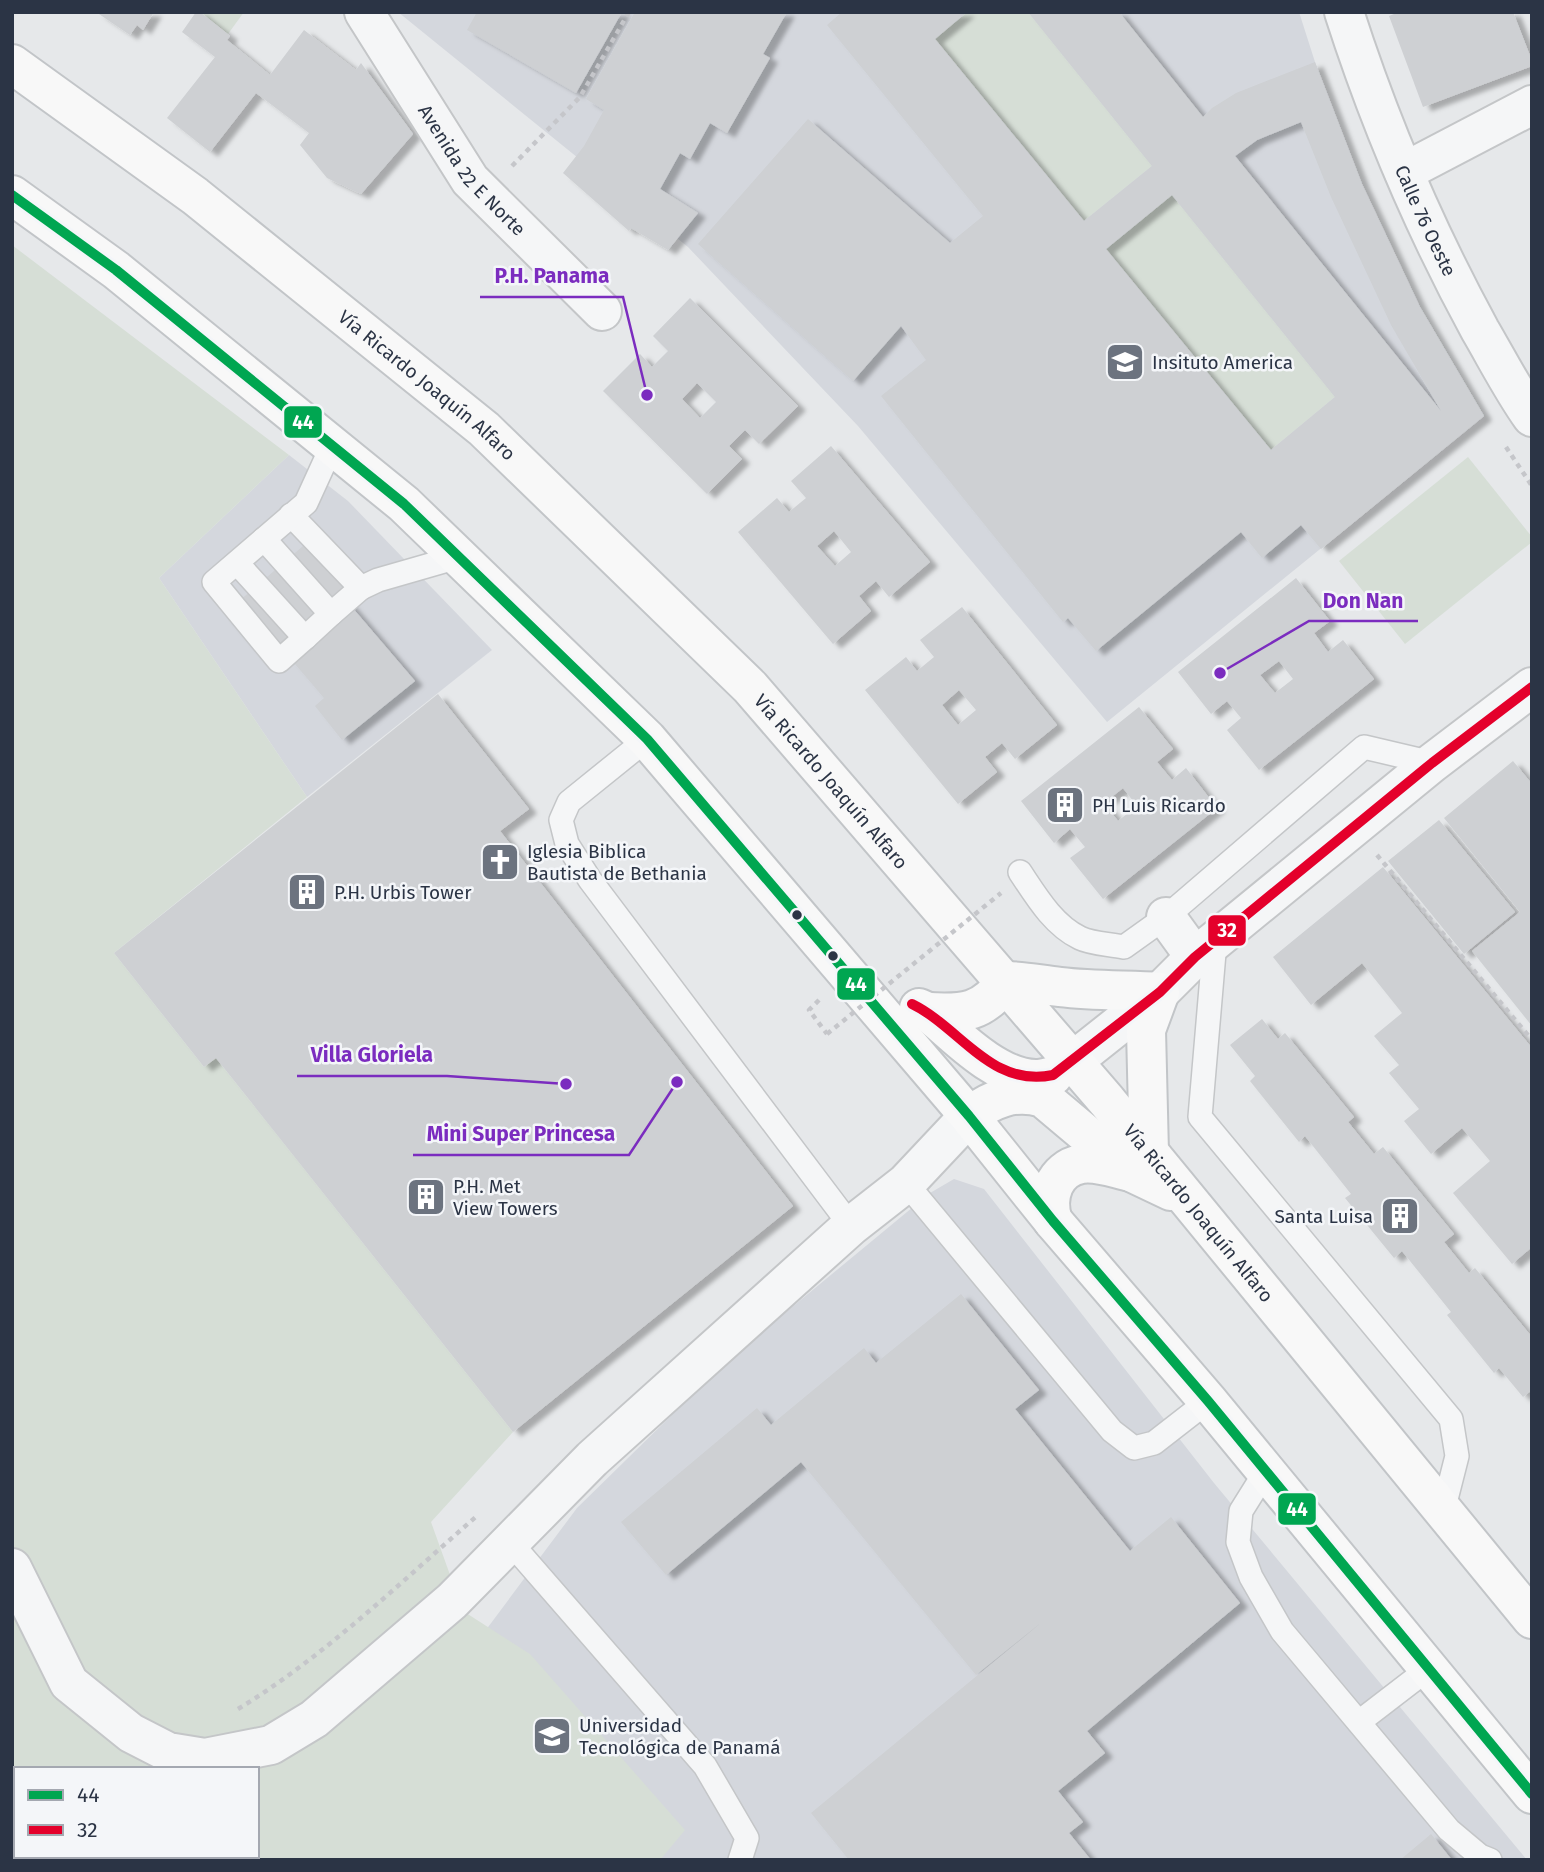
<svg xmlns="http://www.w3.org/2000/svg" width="1544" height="1872" viewBox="0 0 1544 1872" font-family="'Fira Sans',sans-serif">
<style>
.built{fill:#d4d7dd}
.green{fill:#d6ded6;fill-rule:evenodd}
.building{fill:#ced0d3;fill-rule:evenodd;filter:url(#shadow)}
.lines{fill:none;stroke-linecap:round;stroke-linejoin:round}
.service-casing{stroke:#c4c6c8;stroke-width:26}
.minor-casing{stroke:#c4c6c8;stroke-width:42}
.primary-casing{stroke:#c2c5c8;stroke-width:42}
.path{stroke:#c5c6ca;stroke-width:4.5;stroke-dasharray:5 5;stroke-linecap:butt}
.service{stroke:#f5f6f7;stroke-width:23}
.minor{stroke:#f5f6f7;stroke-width:38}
.primary{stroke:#f8f8f8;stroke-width:38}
.path-bridge{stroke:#c5c6ca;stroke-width:4.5;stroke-dasharray:5 5;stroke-linecap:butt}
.bus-1-casing{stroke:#f4f6f9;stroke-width:16}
.bus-2-casing{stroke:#f4f6f9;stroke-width:16}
.bus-1{stroke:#00a651;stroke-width:10}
.bus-2{stroke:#e4002b;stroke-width:10}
.bus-dot{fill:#2b3445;stroke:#f4f6f9;stroke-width:2.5}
.labels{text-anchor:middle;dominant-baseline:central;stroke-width:5;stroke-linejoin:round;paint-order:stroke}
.street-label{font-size:19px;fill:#2b3445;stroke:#f4f6f9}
.poi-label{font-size:19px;fill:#2b3445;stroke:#f4f6f9;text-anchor:start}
.leader{fill:none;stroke:#7b2cbf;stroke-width:2.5}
.callout-dot{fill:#7b2cbf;stroke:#f4f6f9;stroke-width:2.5}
.callout-label{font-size:21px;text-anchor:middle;font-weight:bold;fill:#7b2cbf;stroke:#f4f6f9;stroke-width:5;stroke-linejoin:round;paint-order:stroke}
.line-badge{stroke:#f4f6f9;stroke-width:2.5}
.badge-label{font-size:19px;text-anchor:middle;font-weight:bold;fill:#fff}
</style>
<defs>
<filter id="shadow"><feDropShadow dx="8" dy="4.5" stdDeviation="2" flood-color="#0004"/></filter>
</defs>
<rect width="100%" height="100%" fill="#e6e8ea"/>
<g class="built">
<path d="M398 12H1299L1315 62 1362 184 1420 307 1484 416 1107 722 858 426 688 247Z"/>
<path d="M289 455 348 501 492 650 307 797 159 578Z"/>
<path d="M954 1179 984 1189 1214 1483 1527 1860H134L140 1856H257L447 1682 577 1508 728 1360 930 1193Z"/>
</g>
<g class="green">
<path d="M200 12H244L228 34Z"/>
<path d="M967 12H1028L1152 166 1084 221 935 39Z"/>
<path d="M1172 195 1335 397 1271 450 1106 249Z"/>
<path d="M12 245 289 455 159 578 307 797 114 953 204 1067 216 1058 513 1432 431 1522 463 1611 530 1654 685 1830 660 1860H12ZM16 1769H257V1856H16Z"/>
<path d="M1468 457 1532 537V542L1405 644 1339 561Z"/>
</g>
<g class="building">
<path d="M96 12H154L143 30 137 25 130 35Z"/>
<path d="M196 12H200L230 36 227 40 270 75 304 30 356 70 361 63 413 134 361 194 327 178 300 145 309 133 256 93 210 152 167 118 215 57 182 32Z"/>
<path d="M477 12H622L576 93 467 30Z"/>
<path d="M635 12H787L763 54 770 58 727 133 710 123 690 159 680 153 660 189 698 213 668 250 631 228 629 231 563 173 584 146 604 110 586 99Z"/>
<path d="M842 12H967L935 39 1084 221 1152 166 1028 12H1119L1203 117 1212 108 1236 93 1315 62 1362 184 1420 307 1484 416 1321 549 1301 525 1262 558 1241 532 1096 651 1068 618 1063 622 881 396 926 360 901 326 853 381 698 244 808 119 950 243 983 216 827 25ZM1301 122 1331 197 1391 325 1441 411 1235 156 1257 140ZM1172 195 1335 397 1271 450 1106 249Z"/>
<path d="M1399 12H1513L1532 61V66L1423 107 1389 16Z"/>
<path d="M690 298 798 406 759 444 745 430 729 446 742 459 707 494 603 391 640 354 652 367 668 351 653 336ZM697 383 716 402 700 418 682 399Z"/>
<path d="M831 446 930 562 889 597 876 581 859 596 871 611 833 644 738 532 777 498 789 512 806 498 791 481ZM834 531 851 552 835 566 817 546Z"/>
<path d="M317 534 355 579 339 592 415 681 342 740 315 706 324 698 278 644 262 659 224 614Z"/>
<path d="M1296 578 1330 621 1314 633 1328 652 1343 640 1374 679 1259 770 1227 730 1241 718 1227 701 1211 714 1178 672ZM1279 661 1293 679 1275 693 1260 675Z"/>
<path d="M962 607 1057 725 1015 759 1002 743 985 757 997 772 958 804 865 690 906 657 917 671 934 657 920 640ZM959 690 976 710 958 725 942 705Z"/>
<path d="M438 694 529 809 500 831 793 1206 513 1432 216 1058 204 1067 114 953Z"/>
<path d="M1139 707 1173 749 1157 762 1172 780 1186 768 1217 808 1103 899 1070 858 1085 847 1070 829 1054 843 1021 801ZM1123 788 1137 806 1118 821 1104 803Z"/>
<path d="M1513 761 1532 784V1026L1472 951 1520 912 1444 818Z"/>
<path d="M1439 820 1515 912 1464 954 1388 861Z"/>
<path d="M1383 867 1532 1048V1247L1512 1264 1453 1193 1490 1161 1462 1128 1431 1154 1404 1121 1419 1109 1389 1073 1399 1065 1374 1036 1402 1013 1362 963 1311 1005 1273 957Z"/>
<path d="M1262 1019 1278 1039 1285 1033 1354 1117 1348 1122 1374 1154 1383 1147 1454 1234 1444 1242 1469 1273 1475 1268 1532 1337V1390L1523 1397 1499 1368 1494 1373 1447 1315 1451 1312 1402 1251 1394 1258 1345 1198 1351 1194 1305 1136 1299 1142 1250 1081 1255 1076 1230 1045Z"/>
<path d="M961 1294 1039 1390 1015 1409 1130 1551 1171 1517 1240 1603 1087 1731 1105 1753 1058 1791 1083 1822 1069 1833 1091 1860H849L811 1813 1042 1622 976 1675 801 1462 666 1575 621 1522 757 1408 771 1425 864 1348 876 1363Z"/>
<path d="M1431 1834 1452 1860H1400Z"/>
</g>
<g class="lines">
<g class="service-casing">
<g id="service">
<path d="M291 515 361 588 378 580 458 557"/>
<path d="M264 539 331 614 361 588"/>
<path d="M237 563 305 638 331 614"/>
<path d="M305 638 279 661 214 582 306 503 332 446"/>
<path d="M647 739 569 802 561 820 567 844 590 880 851 1226"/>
<path d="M1020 872C1036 896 1053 925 1080 938 1092 944 1111 944 1124 947L1166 917 1364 747 1432 763"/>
<path d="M1215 941 1200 1117 1451 1419 1457 1456 1443 1511"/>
<path d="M906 1183 1112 1431 1134 1448 1154 1443 1208 1401"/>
<path d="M1266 1471 1241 1511 1238 1542 1251 1577 1282 1631 1449 1830 1480 1856 1490 1860"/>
<path d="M510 1542 705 1766 747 1838 740 1860"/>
<path d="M1359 1722 1428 1669"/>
</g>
</g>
<g class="minor-casing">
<g id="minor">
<path id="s1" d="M364 12 470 180 602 311"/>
<path id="s2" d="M1344 12C1379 121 1425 229 1480 330 1497 359 1512 389 1532 417"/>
<path d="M1404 172 1532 105"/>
<path d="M1166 917 1195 957"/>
<path d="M1073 1061 1160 992 1195 957 1432 763 1532 687"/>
<path d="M12 1568 69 1683 131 1733 168 1752 205 1758 271 1745 314 1719 452 1601 592 1459 851 1226 906 1183 969 1116"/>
</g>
</g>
<g class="primary-casing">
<g id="primary">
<path id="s3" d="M12 64 195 196 484 429 750 687 1107 1101 1532 1619"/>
<path d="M12 195 116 270 404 504 647 739 969 1116 1053 1221 1208 1401 1532 1794"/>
<path d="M919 1008 928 1012C956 1036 997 1079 1036 1079 1041 1079 1048 1077 1053 1076"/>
<path d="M928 1012C964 1014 983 1013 1006 981 1025 981 1041 985 1060 987 1093 991 1127 990 1160 992L1146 1030 1149 1153"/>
<path d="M969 1116C992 1099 1015 1089 1043 1098L1131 1172 1171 1191"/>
<path d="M1053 1221C1045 1197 1054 1169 1081 1164 1097 1161 1116 1169 1131 1172"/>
</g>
</g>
<g class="path">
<path d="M512 166 580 97 629 12"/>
<path d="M1506 447 1532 486"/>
<path d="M1377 855 1532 1040"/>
<path d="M819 1000 809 1010 827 1034"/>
<path d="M238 1709C325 1656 401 1582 478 1515"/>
<path d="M56 1860 60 1856"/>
</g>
<use href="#service" class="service"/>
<use href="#minor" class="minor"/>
<use href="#primary" class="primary"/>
<path class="path-bridge" d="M827 1034 1001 893"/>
<g class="bus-1-casing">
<path id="bus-1" d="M12 195 116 270 404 504 647 739 969 1116 1053 1221 1208 1401 1532 1794"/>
</g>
<g class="bus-2-casing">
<path id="bus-2" d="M912 1004C961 1028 991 1088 1053 1075L1160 992 1195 957 1432 763 1532 687"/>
</g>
<use href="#bus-1" class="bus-1"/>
<use href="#bus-2" class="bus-2"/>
</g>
<defs>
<g id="school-square" transform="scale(2.0125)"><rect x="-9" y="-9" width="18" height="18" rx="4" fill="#6c737f" stroke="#f4f6f9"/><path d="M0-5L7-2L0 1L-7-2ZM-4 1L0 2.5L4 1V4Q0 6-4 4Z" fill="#fff"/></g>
<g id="building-square" transform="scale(2.0125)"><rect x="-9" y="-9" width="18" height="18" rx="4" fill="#6c737f" stroke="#f4f6f9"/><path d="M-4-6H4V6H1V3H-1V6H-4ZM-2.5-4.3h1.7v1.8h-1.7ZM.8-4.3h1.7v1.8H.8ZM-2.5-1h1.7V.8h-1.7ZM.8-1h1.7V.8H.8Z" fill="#fff"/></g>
<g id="church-square" transform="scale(2.0125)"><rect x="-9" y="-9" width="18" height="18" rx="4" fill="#6c737f" stroke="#f4f6f9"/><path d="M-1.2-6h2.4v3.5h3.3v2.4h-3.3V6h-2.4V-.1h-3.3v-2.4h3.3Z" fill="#fff"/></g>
<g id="university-square" transform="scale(2.0125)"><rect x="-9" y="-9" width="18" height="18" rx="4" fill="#6c737f" stroke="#f4f6f9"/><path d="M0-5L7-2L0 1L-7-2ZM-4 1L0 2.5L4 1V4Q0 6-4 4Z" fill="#fff"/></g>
</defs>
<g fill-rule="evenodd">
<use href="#school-square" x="1125" y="362"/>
<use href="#building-square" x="1065" y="805"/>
<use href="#church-square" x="500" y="862"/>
<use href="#building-square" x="307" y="892"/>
<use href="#building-square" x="426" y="1197"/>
<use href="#building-square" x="1400" y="1216"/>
<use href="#university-square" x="552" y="1736"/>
</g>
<g class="bus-dot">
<circle cx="797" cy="915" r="6"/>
<circle cx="833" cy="956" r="6"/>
</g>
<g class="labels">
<g class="street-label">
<text stroke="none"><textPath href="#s1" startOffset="192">Avenida 22 E Norte</textPath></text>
<text stroke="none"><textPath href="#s2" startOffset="224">Calle 76 Oeste</textPath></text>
<text stroke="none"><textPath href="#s3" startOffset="525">Vía Ricardo Joaquín Alfaro</textPath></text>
<text stroke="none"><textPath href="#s3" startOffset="1092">Vía Ricardo Joaquín Alfaro</textPath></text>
<text stroke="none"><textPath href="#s3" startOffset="1659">Vía Ricardo Joaquín Alfaro</textPath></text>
</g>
<g class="poi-label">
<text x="1152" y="362">Insituto America</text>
<text x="1092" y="805">PH Luis Ricardo</text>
<text x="527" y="851">Iglesia Biblica<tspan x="527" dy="22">Bautista de Bethania</tspan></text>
<text x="334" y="892">P.H. Urbis Tower</text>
<text x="453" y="1186">P.H. Met<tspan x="453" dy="22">View Towers</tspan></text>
<text x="1373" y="1216" text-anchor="end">Santa Luisa</text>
<text x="579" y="1725">Universidad<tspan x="579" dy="22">Tecnológica de Panamá</tspan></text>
</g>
</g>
<path class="leader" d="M647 395L623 297H480M1220 673L1309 621H1418M566 1084L447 1076H297M677 1082L629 1155H413"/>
<g class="callout-dot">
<circle cx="647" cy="395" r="7"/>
<circle cx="1220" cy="673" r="7"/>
<circle cx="566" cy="1084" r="7"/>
<circle cx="677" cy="1082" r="7"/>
</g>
<g class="callout-label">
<text x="552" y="283">P.H. Panama</text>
<text x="1363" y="608">Don Nan</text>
<text x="372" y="1062">Villa Gloriela</text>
<text x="521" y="1141">Mini Super Princesa</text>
</g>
<g class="line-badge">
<rect x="283" y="405" width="40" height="34" rx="7" fill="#00a651"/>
<rect x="1207" y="914" width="40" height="33" rx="7" fill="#e4002b"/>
<rect x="836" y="967" width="40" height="34" rx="7" fill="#00a651"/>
<rect x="1277" y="1492" width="40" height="34" rx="7" fill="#00a651"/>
</g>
<g class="badge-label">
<text x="303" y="429">44</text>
<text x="1227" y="937">32</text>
<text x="856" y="991">44</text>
<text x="1297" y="1516">44</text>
</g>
<rect width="1544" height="1872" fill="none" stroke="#2b3445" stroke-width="28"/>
<rect x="14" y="1767" width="245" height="91" fill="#f4f6f9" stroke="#a4a8b1" stroke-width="2"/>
<rect x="28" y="1790" width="35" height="10" fill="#00a651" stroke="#a4a8b1" stroke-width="2"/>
<text x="77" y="1802" font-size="21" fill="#2b3445">44</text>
<rect x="28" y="1825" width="35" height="10" fill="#e4002b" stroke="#a4a8b1" stroke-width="2"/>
<text x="77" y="1837" font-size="21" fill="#2b3445">32</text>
</svg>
